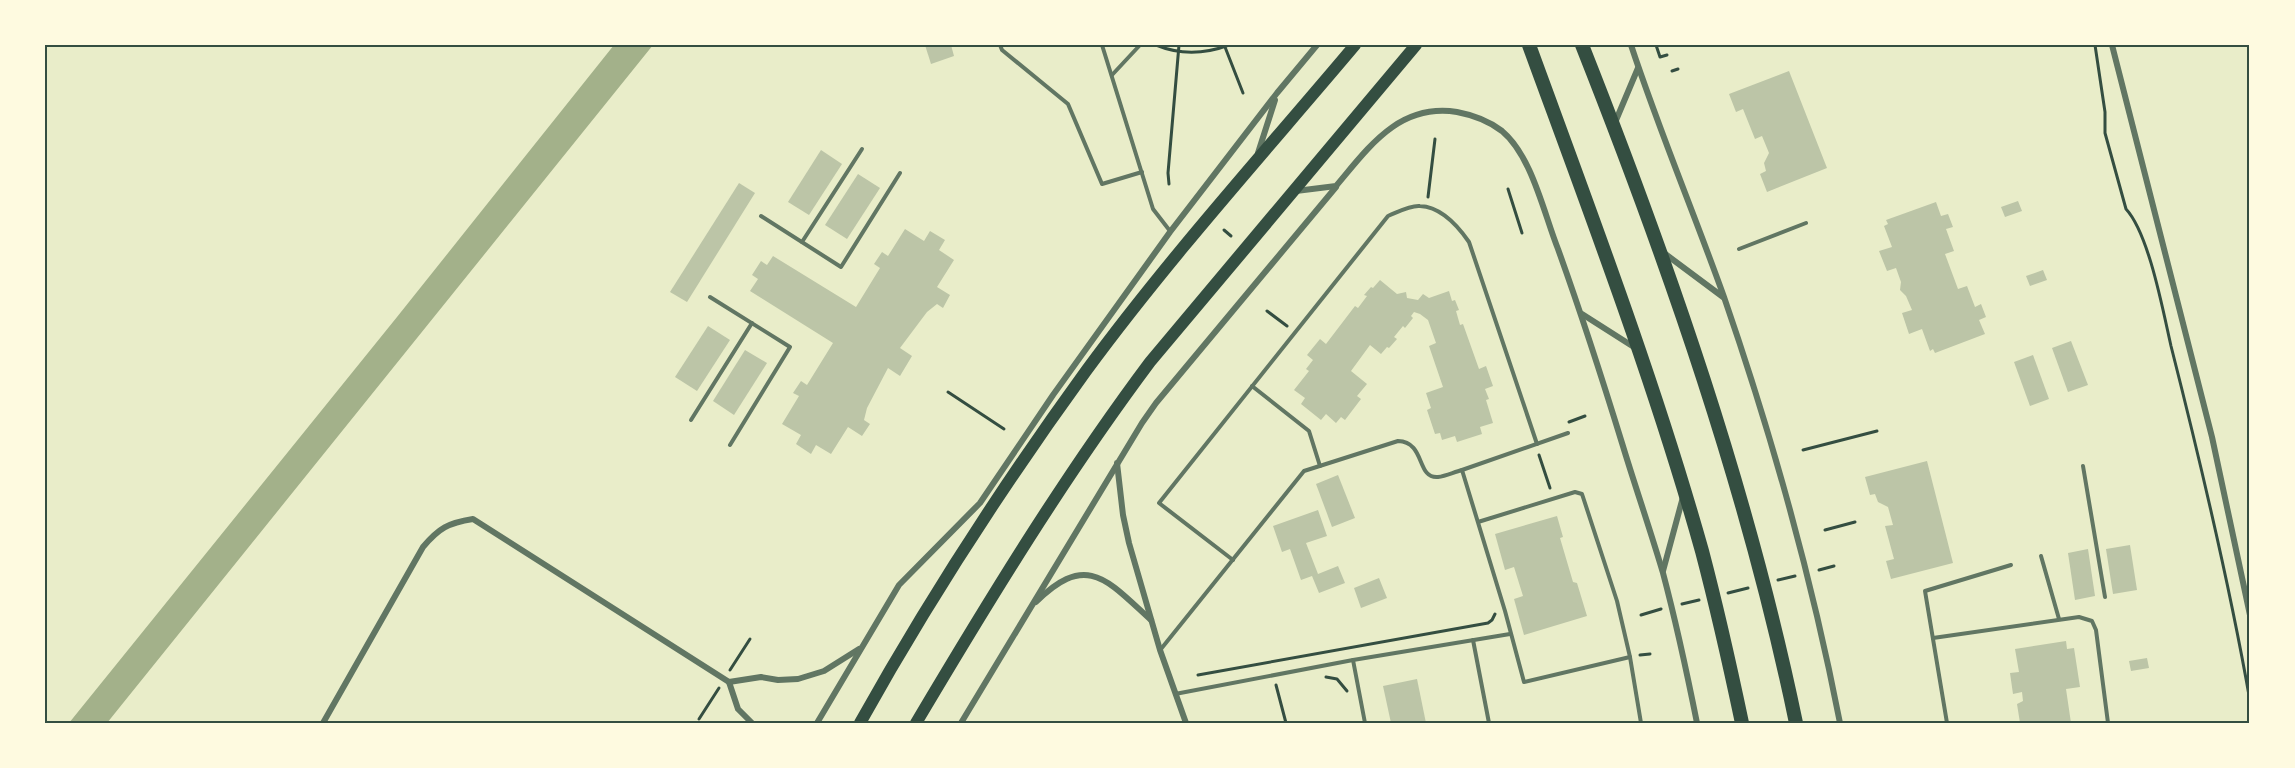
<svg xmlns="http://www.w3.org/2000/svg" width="2295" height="768" viewBox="0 0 2295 768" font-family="Signika,sans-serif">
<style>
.water{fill:#a3b18a}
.building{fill:#bcc5a7}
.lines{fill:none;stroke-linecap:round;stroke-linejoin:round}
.path{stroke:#344e41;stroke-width:3}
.service{stroke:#617663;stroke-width:4}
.minor{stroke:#617663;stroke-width:6}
.secondary{stroke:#344e41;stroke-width:12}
.primary{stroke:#344e41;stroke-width:14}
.neatline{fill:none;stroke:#344e41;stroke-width:2}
</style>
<rect width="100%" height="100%" fill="#e9edc9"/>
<path class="water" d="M614 45H653L107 723H69L397 317Z"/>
<g class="building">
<path d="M925 45H951L954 56 931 64Z"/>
<path d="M1789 71 1827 168 1767 192 1760 174 1766 171 1764 163 1769 153 1762 136 1755 139 1743 109 1736 112 1729 94Z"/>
<path d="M821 150 842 164 809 215 788 202Z"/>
<path d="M858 174 880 188 847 239 825 225Z"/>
<path d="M739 183 755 193 687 302 670 292Z"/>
<path d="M2018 201 2022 211 2005 217 2001 207Z"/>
<path d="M1936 202 1941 216 1948 214 1953 227 1946 229 1954 251 1945 254 1958 289 1967 286 1975 307 1981 304 1986 317 1979 320 1985 334 1935 353 1933 349 1930 351 1922 329 1909 334 1902 313 1912 310 1906 296 1900 290 1901 282 1896 268 1887 271 1879 251 1892 247 1884 226 1888 224 1886 220Z"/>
<path d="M905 229 924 241 930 231 945 240 939 250 954 260 937 287 950 295 943 308 937 304 927 312 900 348 912 356 900 376 888 368 867 408 864 420 870 424 862 436 848 427 831 454 816 445 811 454 796 444 801 435 782 424 799 396 793 393 801 381 807 385 833 343 750 291 758 279 752 275 761 261 767 265 773 256 856 307 880 268 874 264 882 252 888 256Z"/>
<path d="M2043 270 2047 280 2030 286 2026 276Z"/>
<path d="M1380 280 1397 294 1406 292 1407 298 1418 300 1423 294 1429 298 1449 291 1452 301 1455 300 1459 310 1456 311 1460 325 1463 324 1479 369 1486 366 1493 386 1485 389 1489 399 1486 400 1493 423 1480 427 1482 434 1457 442 1455 436 1442 440 1440 433 1435 434 1427 410 1431 408 1426 393 1443 387 1429 346 1436 343 1428 320 1420 314 1414 312 1411 316 1413 318 1405 328 1403 326 1394 337 1397 339 1389 348 1387 347 1381 354 1370 345 1351 371 1367 384 1357 396 1361 399 1345 420 1341 417 1336 423 1326 414 1321 420 1301 404 1305 398 1294 390 1309 371 1306 369 1313 360 1307 355 1320 339 1326 344 1355 306 1358 308 1367 296 1364 295 1371 287 1373 288Z"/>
<path d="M708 326 730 340 697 391 675 377Z"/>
<path d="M2071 341 2088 385 2068 392 2052 348Z"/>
<path d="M745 350 767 363 734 415 713 401Z"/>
<path d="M2033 355 2049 399 2030 406 2014 362Z"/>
<path d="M1927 461 1953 563 1891 579 1886 561 1894 559 1885 526 1893 525 1888 507 1878 502 1875 494 1870 495 1865 477Z"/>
<path d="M1338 475 1355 518 1332 527 1316 484Z"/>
<path d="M1318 510 1327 536 1306 543 1318 574 1338 566 1345 583 1319 593 1312 576 1301 580 1290 549 1282 552 1273 526Z"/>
<path d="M1557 516 1563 537 1560 538 1573 582 1577 583 1587 616 1524 635 1514 599 1523 596 1514 567 1505 570 1495 534Z"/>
<path d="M2130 545 2137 590 2113 594 2106 549Z"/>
<path d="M2088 549 2095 596 2075 600 2068 553Z"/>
<path d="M1379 578 1387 598 1361 608 1354 588Z"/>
<path d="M2066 641 2067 649 2074 648 2080 687 2066 689 2071 723H2020L2017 704 2023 701 2022 692 2013 694 2010 673 2019 672 2015 649Z"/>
<path d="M2147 658 2149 668 2131 671 2129 661Z"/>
<path d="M1417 679 1426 723H1391L1383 686Z"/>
</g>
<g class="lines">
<g class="path">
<path d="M1156 45C1180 55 1205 54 1229 45"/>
<path d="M1656 45 1660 57 1667 55"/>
<path d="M2095 45 2105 112V133L2126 209C2149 234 2163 311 2171 346 2201 464 2229 581 2250 701"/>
<path d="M1225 47 1243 93"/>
<path d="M1672 71 1678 69"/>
<path d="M1169 184 1168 173 1179 45"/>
<path d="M1508 189 1522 233"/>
<path d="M1428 197 1435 139"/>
<path d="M1224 230 1231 236"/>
<path d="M1267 311 1287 326"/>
<path d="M948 392 1004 429"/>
<path d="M1569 422 1585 416"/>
<path d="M1803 450 1877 431"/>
<path d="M1539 455 1550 488"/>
<path d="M1825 530 1855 522"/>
<path d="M1819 570 1834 566"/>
<path d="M1778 580 1795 576"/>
<path d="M1728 593 1748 588"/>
<path d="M1682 604 1699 600"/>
<path d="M1641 615 1661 609"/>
<path d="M1640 655 1650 654"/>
<path d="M730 670 750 639"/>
<path d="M1198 675 1488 623 1492 620 1495 614"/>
<path d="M1326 677 1337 679 1347 691"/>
<path d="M1276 685 1286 723"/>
<path d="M699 719 719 688"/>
</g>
<g class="service">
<path d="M1000 45 1002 50 1068 104 1102 184 1142 172"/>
<path d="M1102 45 1153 209 1170 231"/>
<path d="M1112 75 1140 45"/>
<path d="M761 216 841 267 900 173"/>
<path d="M802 242 862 149"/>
<path d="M1739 249 1806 223"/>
<path d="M710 297 790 347 730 445"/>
<path d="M1252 386 1309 431 1320 466"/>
<path d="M691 420 752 323"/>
<path d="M2083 466 2105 597"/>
<path d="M1462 470 1568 433"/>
<path d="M2041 556 2059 619"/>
<path d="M1233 560 1159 503 1388 216C1398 212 1410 205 1420 206 1442 207 1458 226 1469 242L1537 444"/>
<path d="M1933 638 2079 617 2092 621 2096 630 2108 723"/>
<path d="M1473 640 1489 723"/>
<path d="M1161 649 1304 471 1398 441C1426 442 1416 479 1438 477 1446 476 1454 472 1462 470L1505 611 1524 682 1630 657 1617 601 1582 494 1575 492 1478 522"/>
<path d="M1630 657 1641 723"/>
<path d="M1353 660 1365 723"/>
<path d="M1175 694 1353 660 1510 634"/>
<path d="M1947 723 1925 591 2011 565"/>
</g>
<g class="minor">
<path d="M1631 45C1659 130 1694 213 1724 297 1772 436 1812 579 1840 723"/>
<path d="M2112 45 2212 437 2250 615"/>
<path d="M1614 125 1638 68"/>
<path d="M1258 153 1275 100"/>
<path d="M1296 191 1336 186C1369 147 1399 103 1457 112 1473 115 1489 121 1502 131 1532 156 1544 214 1558 249 1581 313 1602 378 1622 443 1635 486 1650 529 1663 573 1676 622 1687 673 1697 723"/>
<path d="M1664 253 1723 297"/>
<path d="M1582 314 1637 349"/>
<path d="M1117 463 1123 515 1129 543 1160 650 1186 723"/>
<path d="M1663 571 1683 497"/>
<path d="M1036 602C1087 551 1108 581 1151 620"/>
<path d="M729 682 761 677 778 680 798 679 824 671 859 649"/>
<path d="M323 723 423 547C439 528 448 523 473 519L729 682 738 709 752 723"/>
<path d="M817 723 899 585 980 503 1053 395 1170 232 1277 93 1317 45"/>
<path d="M961 723 1142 423 1156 403 1336 187"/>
</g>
<g class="secondary">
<path d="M860 723C928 601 1004 484 1086 371 1169 258 1264 153 1355 45"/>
<path d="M916 723C989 600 1064 477 1150 362L1416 45"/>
</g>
<g class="primary">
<path d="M1529 45C1590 212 1654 380 1702 551 1717 608 1730 666 1742 723"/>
<path d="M1582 45C1669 265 1748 491 1796 723"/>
</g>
</g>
<rect width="2295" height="768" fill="none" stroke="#fefae0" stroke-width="93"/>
<rect x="46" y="46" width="2202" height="676" class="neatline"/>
</svg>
